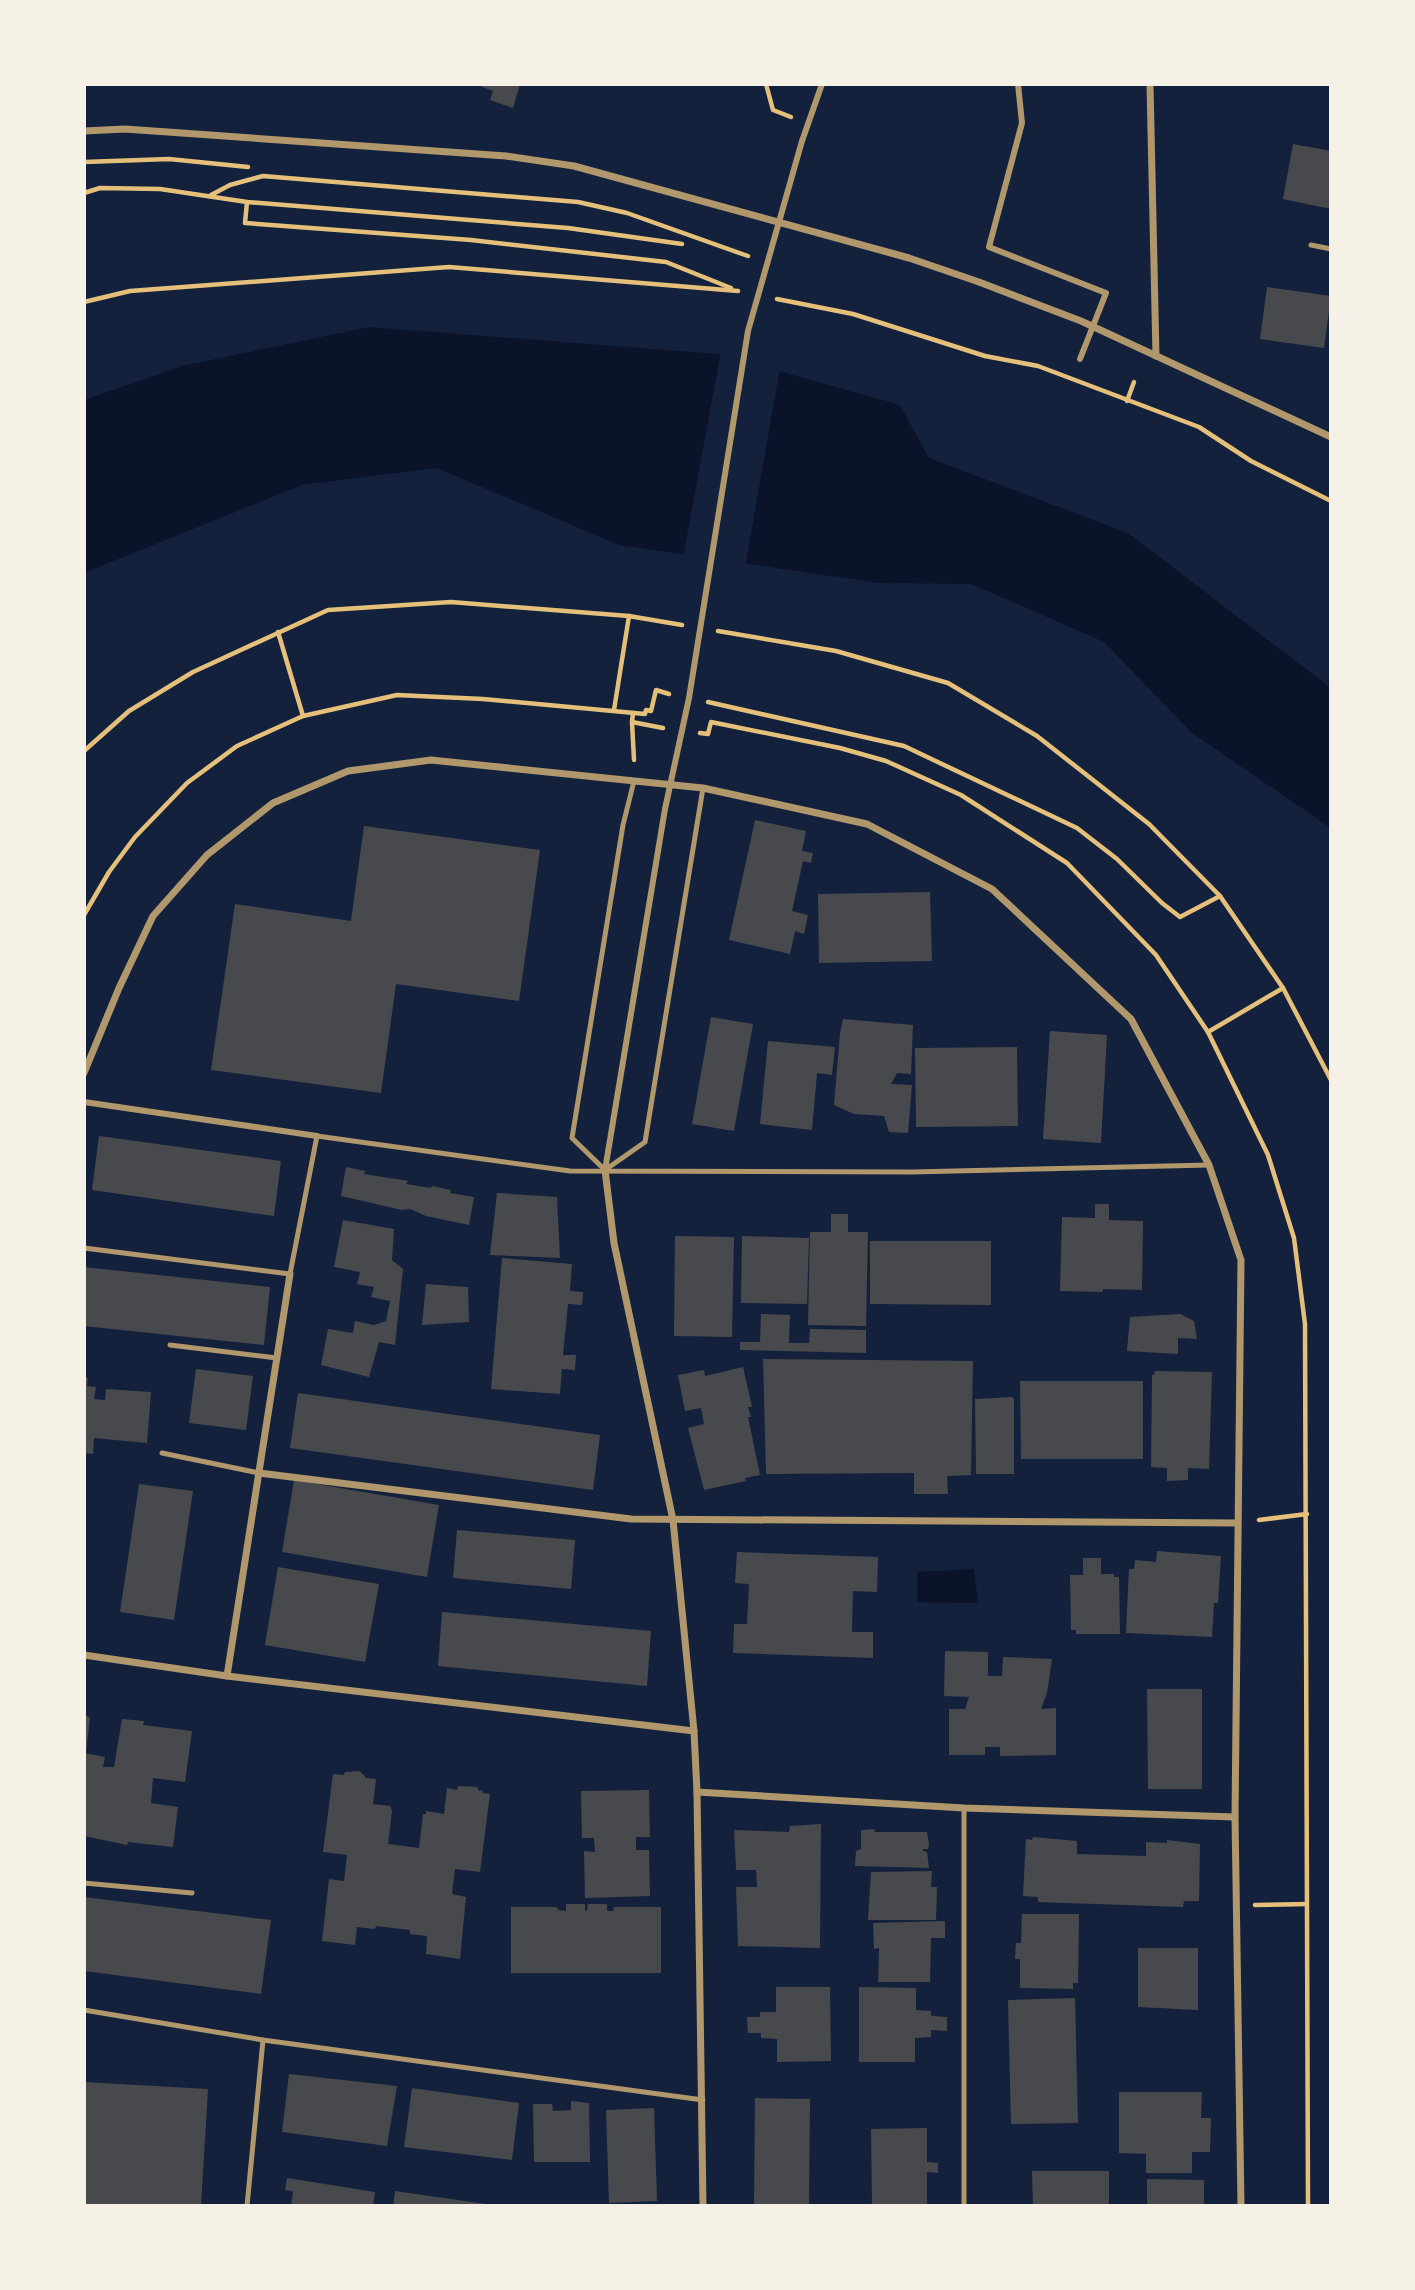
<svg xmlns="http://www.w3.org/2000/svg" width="1415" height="2290" viewBox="0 0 1415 2290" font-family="Poppins,sans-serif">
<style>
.water{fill:#0b132b}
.pier{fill:#14213d}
.building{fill:#48494c}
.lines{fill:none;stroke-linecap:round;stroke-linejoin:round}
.path{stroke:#e5c07b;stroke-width:4.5}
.service{stroke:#b1986c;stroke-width:5}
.pedestrian{stroke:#b1986c;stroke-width:6}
.minor{stroke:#b1986c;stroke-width:7}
</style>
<rect width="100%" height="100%" fill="#14213d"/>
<g class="water">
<path d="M369 327 718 354 900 405 929 458 1128 533 1331 688V828L1192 733 1104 642 971 584 878 583 619 545 437 468 302 485 84 573V400L182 366Z"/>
<path d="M974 1569 978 1603 917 1602V1572Z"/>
</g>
<path class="pier" d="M721 351 780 368 745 567 683 558Z"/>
<g class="building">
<path d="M475 84H520L513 108 490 100 493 91Z"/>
<path d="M1293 144 1331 151V209L1283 199Z"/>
<path d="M1267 287 1331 296 1324 348 1260 339Z"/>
<path d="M755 820 806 831 802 851 813 853 811 863 803 861 792 911 808 915 804 934 795 931 790 954 729 940Z"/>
<path d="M364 826 540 850 519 1001 396 984 381 1093 211 1070 235 904 351 921Z"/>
<path d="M930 892 932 961 819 963 818 894Z"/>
<path d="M711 1017 753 1024 734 1131 692 1124Z"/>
<path d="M843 1019 913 1025 911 1074 897 1073 891 1084 912 1085 908 1133 889 1132 884 1116 854 1114 834 1105 840 1033Z"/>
<path d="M1050 1031 1107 1035 1101 1143 1043 1139Z"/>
<path d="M768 1041 835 1047 832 1075 817 1073 812 1130 760 1124Z"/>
<path d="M1017 1047 1018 1126 916 1127 915 1048Z"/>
<path d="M99 1136 281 1161 274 1216 92 1190Z"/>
<path d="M346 1167 365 1171 364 1174 408 1181 406 1184 431 1188 432 1186 451 1190 450 1193 474 1197 469 1225 426 1216 410 1209 402 1210 341 1196Z"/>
<path d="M497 1193 557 1197 560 1258 490 1255Z"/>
<path d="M1095 1204H1109V1220L1143 1221 1142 1290 1103 1289V1292L1060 1291 1062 1217 1095 1218Z"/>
<path d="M831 1214H848V1232H868L866 1326 808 1325 810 1232H831Z"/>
<path d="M343 1220 394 1229 392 1260 403 1269 395 1345 379 1342 369 1377 321 1365 328 1329 353 1333 355 1321 374 1325 386 1321 390 1301 371 1297 374 1287 357 1284 360 1272 334 1267Z"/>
<path d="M675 1236 734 1237 732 1337 674 1336Z"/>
<path d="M742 1236 809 1238 807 1304 741 1303Z"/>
<path d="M870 1241H991V1305L870 1304Z"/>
<path d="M502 1258 572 1264 570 1291 583 1292 582 1305 568 1304 563 1355H576L575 1370 562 1369 560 1394 491 1389Z"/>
<path d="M84 1267 270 1287 264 1345 84 1326Z"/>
<path d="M426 1284 468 1287 469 1322 422 1325Z"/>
<path d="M761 1314 790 1315 789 1343H809L810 1329 866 1330V1353L740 1350V1342H760Z"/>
<path d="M1180 1314 1194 1321 1197 1339 1178 1338V1354L1127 1351 1130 1317Z"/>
<path d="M763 1359 973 1361 971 1475 947 1476 948 1494H914V1473L766 1474Z"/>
<path d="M743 1367 752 1407H748L751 1417H748L760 1475 745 1478 746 1481 704 1490 688 1428 704 1424 701 1408 685 1411 678 1375 704 1370 705 1376Z"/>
<path d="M196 1369 253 1376 246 1430 189 1423Z"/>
<path d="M1155 1371 1212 1372 1209 1469 1188 1468V1480L1167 1481V1468L1151 1467 1152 1375H1154Z"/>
<path d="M84 1377 88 1378 87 1386 96 1387 94 1399 105 1400 106 1389 151 1392 147 1443 94 1438 93 1454 84 1453Z"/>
<path d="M1020 1381H1143V1459H1021Z"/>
<path d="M298 1393 600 1435 593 1490 290 1448Z"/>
<path d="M1012 1397 1014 1399V1474H976L975 1399Z"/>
<path d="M294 1480 439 1505 427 1577 282 1552Z"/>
<path d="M139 1484 193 1491 174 1620 120 1612Z"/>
<path d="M457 1530 575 1540 571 1589 453 1578Z"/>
<path d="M1157 1551 1221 1556 1218 1603H1214L1212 1637 1126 1633 1129 1569H1134L1135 1560 1156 1562Z"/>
<path d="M737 1552 878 1557 877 1592 853 1591 852 1632H873V1658L733 1653 734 1624H747L749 1584 735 1583Z"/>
<path d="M1083 1558H1101V1574H1114V1577H1119L1120 1634H1076V1630H1071L1070 1575H1083Z"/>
<path d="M278 1567 379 1584 365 1662 265 1645Z"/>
<path d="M442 1612 651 1631 647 1686 438 1666Z"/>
<path d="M945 1651 988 1652V1676H1002L1003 1657 1052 1659 1047 1693 1041 1709 1056 1708V1755L1000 1756V1747H985V1755H949V1709H965L969 1697 944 1696Z"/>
<path d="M1147 1689H1202V1789H1148Z"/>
<path d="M84 1714 90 1718 86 1753H84Z"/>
<path d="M122 1719 144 1721 143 1725 192 1731 185 1782 153 1778 151 1803 178 1807 173 1847 128 1842 127 1845 84 1836V1753L105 1757 103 1767H114Z"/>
<path d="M359 1771 365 1776V1778L376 1779 373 1804 390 1806 392 1811 388 1844 419 1848 423 1814H426V1811L444 1814 447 1788 457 1790 458 1786 477 1787 479 1791 482 1790 483 1793 490 1794 480 1872 455 1869 452 1894 466 1897 460 1959 426 1954 427 1936 410 1934V1930L376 1926 375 1929 357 1927 355 1945 322 1941 329 1879 344 1881 347 1855 323 1852 333 1774 344 1775 345 1772Z"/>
<path d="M649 1790 650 1837H636V1850H649L650 1896 585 1898 584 1851 595 1852 594 1838H582L581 1791Z"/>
<path d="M821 1824 820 1948 738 1946 736 1887H757L756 1870H736L734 1830 789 1832 790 1826Z"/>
<path d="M874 1829 875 1832H927L929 1845 928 1849H923V1851L927 1852 929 1868 855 1866 856 1851 861 1849V1830Z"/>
<path d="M1033 1837 1077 1841V1854L1146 1856V1842L1167 1843V1840L1200 1844 1199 1901H1184L1183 1907 1038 1902V1897L1023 1896 1026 1839 1032 1840Z"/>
<path d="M932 1871 931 1887H937L936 1920H868L871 1872Z"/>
<path d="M84 1897 271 1920 261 1994 84 1971Z"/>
<path d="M566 1904H585V1911L587 1910 588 1904H607V1911H613L614 1907H661V1973H511V1907H556L559 1910 566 1911Z"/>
<path d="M1022 1914H1079L1078 1983H1073V1989L1020 1988V1959H1015L1016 1943H1021Z"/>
<path d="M945 1921V1938H931L930 1982H878L879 1948 874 1949 873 1923Z"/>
<path d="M1138 1948H1198V2010L1138 2007Z"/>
<path d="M776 1987H830L831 2061 777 2062V2039L761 2038V2033H748L747 2017H760V2012H776Z"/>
<path d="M859 1987 916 1988V2010L931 2011V2016L947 2017V2031L931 2030V2037L915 2038V2062H859Z"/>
<path d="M1075 1998 1078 2123 1011 2124 1008 2000Z"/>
<path d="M289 2074 397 2086 387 2146 282 2132Z"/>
<path d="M84 2082 208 2089 201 2206H84Z"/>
<path d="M412 2088 519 2103 512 2160 404 2147Z"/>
<path d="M1119 2092H1202L1201 2118H1211L1210 2152H1192V2173H1146V2154L1119 2153Z"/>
<path d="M755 2098 810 2099 809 2206H754Z"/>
<path d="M571 2101 589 2103 590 2162H534L533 2104H552L553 2111 571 2110Z"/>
<path d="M654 2108 657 2201 609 2203 606 2110Z"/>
<path d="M927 2128V2162L938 2163V2173L927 2172V2206H872L871 2129Z"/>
<path d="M1032 2171H1109V2206H1033Z"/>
<path d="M287 2178 375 2192 373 2206H291L293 2191 285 2190Z"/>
<path d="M1147 2179 1204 2180V2206H1147Z"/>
<path d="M395 2191 486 2204V2206H393Z"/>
</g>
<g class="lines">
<g class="path">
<path d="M766 84 773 110 791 117"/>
<path d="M84 162 169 159 248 167"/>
<path d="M84 193 100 188 160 189 247 202 568 228 682 244"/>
<path d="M211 195 230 185 263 176 578 202 627 213 748 256"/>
<path d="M247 202 245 223 471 240 666 262 731 288"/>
<path d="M777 299 853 314 985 356 1038 366 1199 427 1251 461 1331 501"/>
<path d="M84 302 130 291 449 267 738 291"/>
<path d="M1127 401 1134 382"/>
<path d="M718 631 836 651 948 683 1037 736 1149 824 1220 896 1283 988 1331 1080"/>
<path d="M278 632 303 716"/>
<path d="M708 702 904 746 1077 828 1117 859 1162 903 1180 917 1220 896"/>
<path d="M614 710 629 616"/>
<path d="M633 713 632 722 663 728"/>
<path d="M632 722 634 760"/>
<path d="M700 733 708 734 711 722 840 748 886 761 961 795 1067 863 1156 955 1208 1032 1268 1155 1294 1238 1305 1324 1308 2206"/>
<path d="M84 751 129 711 193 672 328 610 451 602 629 616 682 625"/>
<path d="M84 915 109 872 135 837 187 783 237 746 303 716 397 695 483 699 645 714 646 710 651 711 656 690 669 694"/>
<path d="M1208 1032 1283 988"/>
<path d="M1259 1520 1307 1514"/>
<path d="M1255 1905 1307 1904"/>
</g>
<g class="service">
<path d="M1311 245 1331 249"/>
<path d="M605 1170 572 1138 623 825 634 781"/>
<path d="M605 1170 645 1142 703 788"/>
<path d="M84 1248 290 1274 317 1136 570 1171 912 1172 1209 1165"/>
<path d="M170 1345 277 1358"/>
<path d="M162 1453 259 1473"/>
<path d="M964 1808V2206"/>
<path d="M84 1883 192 1893"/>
<path d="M84 2010 263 2040 703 2100"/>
<path d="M247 2206 263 2040"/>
</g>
<g class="pedestrian">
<path d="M1018 84 1022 123 989 247 1106 293 1080 359"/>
<path d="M84 1102 317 1136"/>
<path d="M605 1170 665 809 689 698 748 331 802 141 822 84"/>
</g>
<g class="minor">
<path d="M1150 84 1156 356"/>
<path d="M84 131 125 129 506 156 574 166 909 258 979 282 1081 321 1331 437"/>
<path d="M84 1073 119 988 153 916 207 855 273 803 348 771 431 760 703 788 867 824 992 889 1131 1019 1209 1165 1241 1260 1235 1817 1241 2206"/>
<path d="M605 1170 614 1243 673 1520 694 1731 697 1792 703 2206"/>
<path d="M259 1473 631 1519 1237 1523"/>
<path d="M84 1655 227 1676 694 1731"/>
<path d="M227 1676 290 1274"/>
<path d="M697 1792 964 1808 1235 1817"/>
</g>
</g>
<rect width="1415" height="2290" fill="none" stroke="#f6f1e7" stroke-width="172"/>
</svg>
